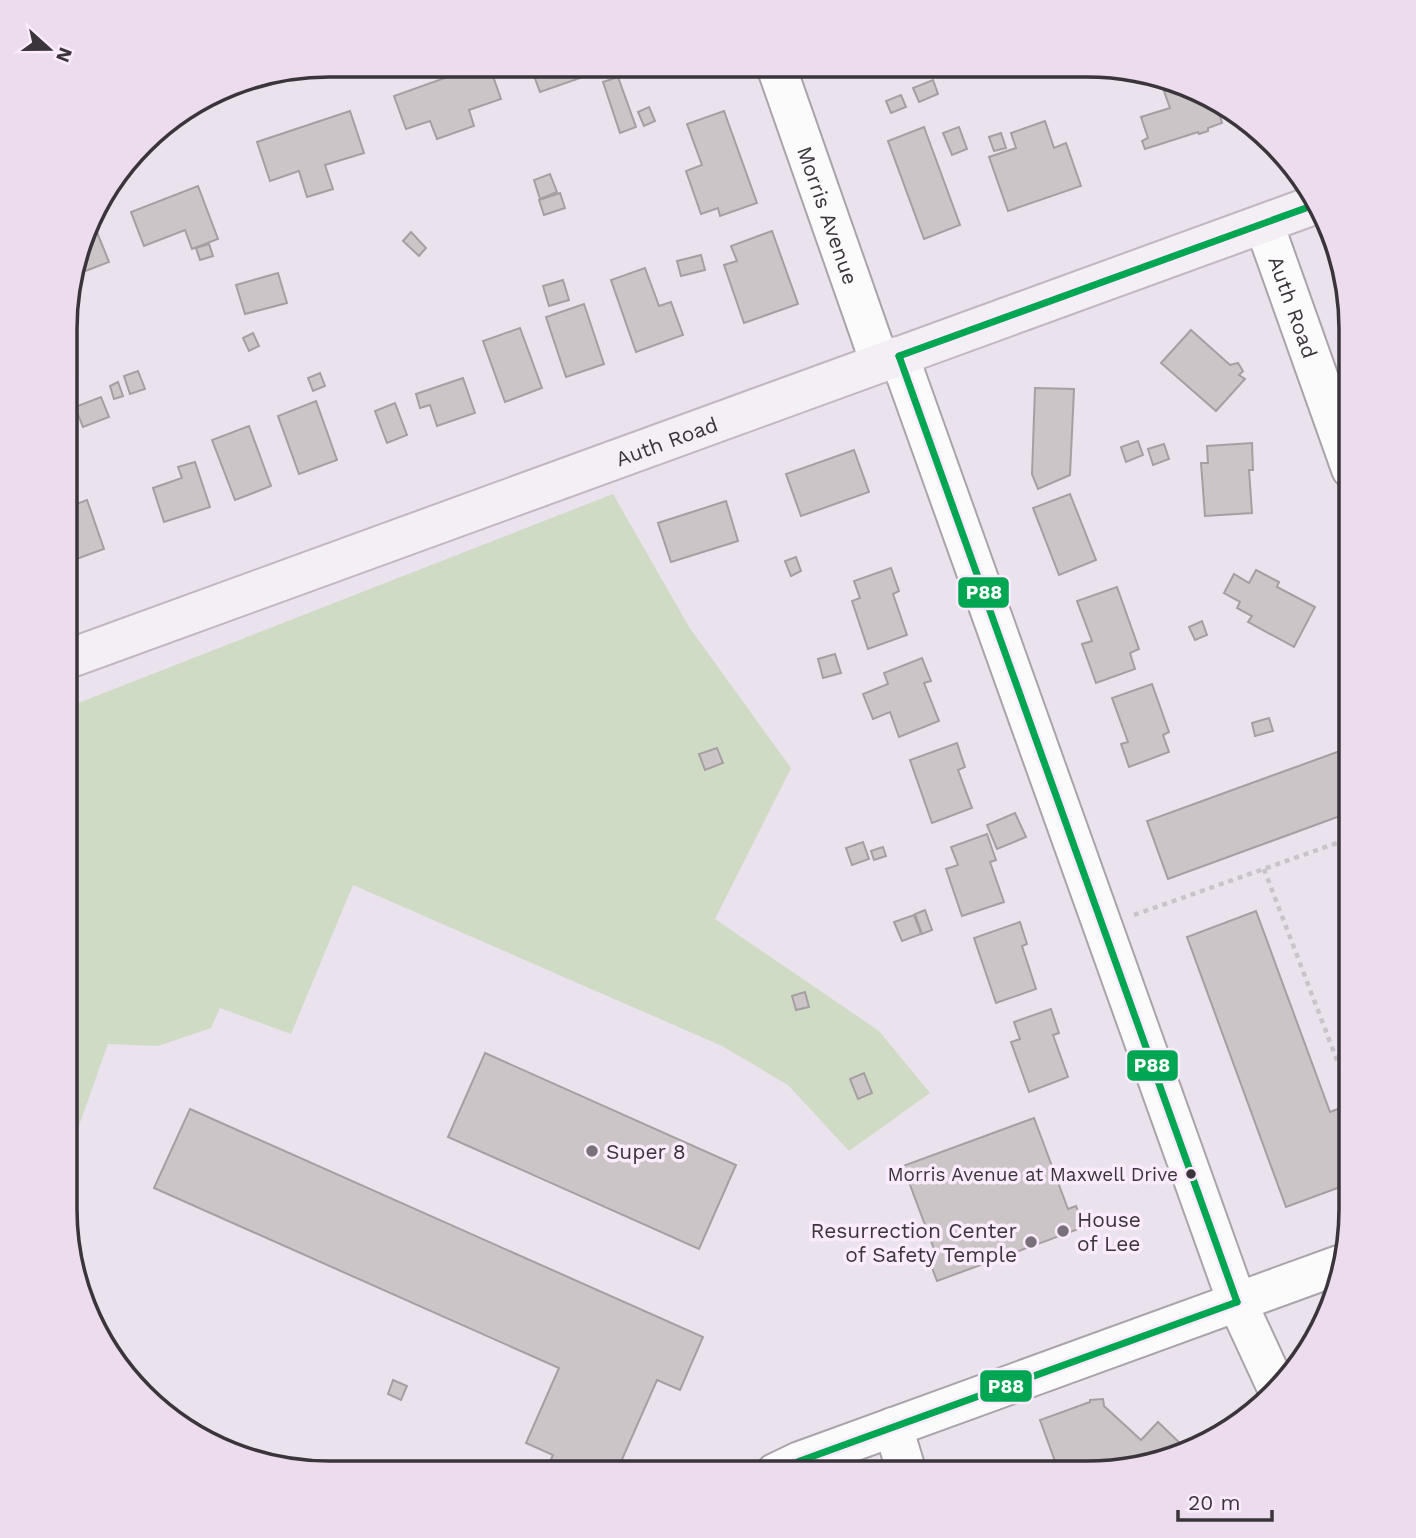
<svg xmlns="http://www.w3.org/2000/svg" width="1416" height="1538" viewBox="0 0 1416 1538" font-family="'Work Sans',sans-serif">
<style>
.green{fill:#d0dbc6}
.building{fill:#ccc5c7;stroke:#a69fa1;stroke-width:2}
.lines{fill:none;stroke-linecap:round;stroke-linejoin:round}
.minor-casing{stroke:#a9a3aa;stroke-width:42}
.major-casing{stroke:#c1b6c1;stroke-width:42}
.path{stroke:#c8c4c9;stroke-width:4.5;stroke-dasharray:5 5;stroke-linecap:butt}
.minor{stroke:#fcfbfc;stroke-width:38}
.major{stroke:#f3eff4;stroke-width:38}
.bus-1-casing{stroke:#fbebfd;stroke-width:12}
.bus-1{stroke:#00a651;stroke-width:7}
.poi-dot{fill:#787179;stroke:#fbebfd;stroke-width:2.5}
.bus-dot{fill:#3a343b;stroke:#fbebfd;stroke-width:2.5}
.labels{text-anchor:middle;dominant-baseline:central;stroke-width:7;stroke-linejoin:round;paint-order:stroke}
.bus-label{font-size:19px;fill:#3a343b;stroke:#fbebfd;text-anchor:end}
.street-label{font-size:21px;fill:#3a343b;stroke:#fbebfd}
.poi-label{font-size:21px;fill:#3a343b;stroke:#fbebfd;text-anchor:start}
.rim{fill:none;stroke:#3a343b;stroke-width:3.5}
.line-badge{stroke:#fbebfd;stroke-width:2.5}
.badge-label{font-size:19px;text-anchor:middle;font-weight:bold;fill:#fff}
</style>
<rect width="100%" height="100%" fill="#eae2ec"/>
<path class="green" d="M613 494 689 627 791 768 715 919 879 1031 930 1093 849 1151 788 1085 722 1046 353 885 291 1034 220 1008 211 1028 158 1046 108 1044 66 1162 68 707Z"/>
<g class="building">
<path d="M481 65H489L501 99 469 110 474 126 437 139 430 121 406 129 394 96Z"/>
<path d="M530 65 601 66 603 70 540 92Z"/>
<path d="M618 77 636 127 620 133 603 82Z"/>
<path d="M933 80 938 94 919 102 913 88Z"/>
<path d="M1175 87 1216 103 1222 123 1208 128V131L1199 134 1198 132 1145 149 1142 141 1148 138 1141 117 1170 108 1164 91Z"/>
<path d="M901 95 906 107 891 113 886 101Z"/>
<path d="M649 107 655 121 644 126 638 112Z"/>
<path d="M350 111 364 153 325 165 333 189 307 197 299 171 270 181 257 142Z"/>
<path d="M724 111 757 203 720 216 718 208 701 214 686 171 702 165 687 124Z"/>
<path d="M1045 121 1054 148 1066 143 1081 186 1008 211 989 157 1016 148 1011 133Z"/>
<path d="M924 127 960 225 924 239 888 141Z"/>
<path d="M959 127 967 149 952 155 943 133Z"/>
<path d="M1001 133 1006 148 994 151 989 137Z"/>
<path d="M550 174 557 192 540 199 534 180Z"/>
<path d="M198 186 218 239 192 249 185 230 144 246 131 212Z"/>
<path d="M560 193 565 208 544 215 539 200Z"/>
<path d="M92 220 109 262 70 277Z"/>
<path d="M772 231 798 304 744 323 724 265 737 261 731 246Z"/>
<path d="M411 232 426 248 419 256 403 241Z"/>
<path d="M209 244 213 256 200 260 196 248Z"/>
<path d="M701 255 705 270 681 276 677 261Z"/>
<path d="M645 268 659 306 671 302 683 335 636 352 611 280Z"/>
<path d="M278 273 287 303 245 314 236 285Z"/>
<path d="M563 280 569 300 549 306 543 286Z"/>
<path d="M584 304 604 364 566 377 546 317Z"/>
<path d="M520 328 542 388 505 402 483 341Z"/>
<path d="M1191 330 1230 365 1238 363 1243 371 1239 375 1245 379 1216 411 1161 363Z"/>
<path d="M253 333 259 346 249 351 243 338Z"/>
<path d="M138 371 145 389 130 394 124 376Z"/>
<path d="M320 373 325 386 313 391 308 378Z"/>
<path d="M463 378 475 413 437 426 430 405 420 408 416 394Z"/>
<path d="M118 382 123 396 114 399 110 386Z"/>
<path d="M1035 388 1074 389 1070 475 1038 489 1032 474Z"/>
<path d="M101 397 109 417 83 427 75 407Z"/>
<path d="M69 398 75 414 69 416Z"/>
<path d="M316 401 337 460 299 474 278 416Z"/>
<path d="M395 403 407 435 387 443 375 411Z"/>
<path d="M249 426 271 486 235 500 212 440Z"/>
<path d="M1138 441 1143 455 1126 462 1121 447Z"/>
<path d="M1252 443 1253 470H1249L1252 513 1205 516 1201 463H1208L1207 446Z"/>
<path d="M1164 444 1169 459 1153 465 1148 449Z"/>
<path d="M854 450 869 492 801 516 786 474Z"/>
<path d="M195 462 210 507 164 522 153 488 182 478 178 467Z"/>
<path d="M1070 494 1096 560 1059 575 1033 508Z"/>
<path d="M87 500 104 549 68 562 69 516 73 514 71 506Z"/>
<path d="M726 501 738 541 671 562 658 523Z"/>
<path d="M796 557 801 571 791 576 785 561Z"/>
<path d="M891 568 899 591 893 594 907 635 868 649 852 601 860 598 854 581Z"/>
<path d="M1256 570 1279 582 1277 587 1315 607 1294 647 1248 622 1252 616 1237 608 1240 602 1224 593 1234 574 1249 583Z"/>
<path d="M1117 587 1139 649 1130 653 1135 669 1096 683 1082 644 1092 641 1077 601Z"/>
<path d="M1202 621 1207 635 1195 640 1189 627Z"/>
<path d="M835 654 841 673 823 678 818 659Z"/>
<path d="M922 658 931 681 924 683 939 721 899 737 890 712 873 719 863 694 888 684 884 673Z"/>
<path d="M1152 684 1169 732 1163 735 1169 752 1129 767 1121 744 1128 742 1112 698Z"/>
<path d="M1269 718 1273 731 1255 736 1252 723Z"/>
<path d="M957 743 965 767 958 770 972 808 932 823 910 760Z"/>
<path d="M1351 747V812L1168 879 1147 821Z"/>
<path d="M717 748 723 763 705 770 699 754Z"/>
<path d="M1015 813 1026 837 997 849 987 825Z"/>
<path d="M987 834 996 860 990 862 1004 902 962 916 946 869 958 865 951 847Z"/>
<path d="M863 842 869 859 852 865 846 848Z"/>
<path d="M883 847 886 856 874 860 871 851Z"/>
<path d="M925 910 932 930 922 934 915 914Z"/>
<path d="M1256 911 1330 1112 1351 1104V1183L1286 1207 1187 937Z"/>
<path d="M914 915 921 934 902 941 894 922Z"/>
<path d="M1020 922 1027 944 1022 946 1036 989 996 1003 974 938Z"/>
<path d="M805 992 809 1007 796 1010 792 996Z"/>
<path d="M1051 1009 1059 1033 1053 1035 1068 1077 1029 1092 1011 1042 1020 1039 1014 1022Z"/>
<path d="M485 1053 736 1165 699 1249 448 1137Z"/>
<path d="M864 1073 872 1093 858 1099 850 1079Z"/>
<path d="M190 1109 703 1337 680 1390 657 1380 616 1473H545L553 1455 526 1443 559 1368 154 1188Z"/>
<path d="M1034 1118 1068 1209 1076 1206 1084 1227 937 1281 929 1260 937 1257 903 1166Z"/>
<path d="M393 1380 407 1386 401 1400 388 1394Z"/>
<path d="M1103 1399 1104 1406 1141 1440 1158 1422 1188 1451 1171 1459 1104 1473H1048L1056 1464 1040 1420 1090 1402V1400Z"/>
</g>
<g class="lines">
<g class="minor-casing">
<g id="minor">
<path id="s1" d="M776 66 880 363"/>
<path id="s2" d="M1264 224 1351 469"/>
<path d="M899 356 1237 1302 1275 1384"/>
<path d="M893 1427 907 1473"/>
<path d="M775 1473 800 1461 1339 1265"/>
</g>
</g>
<g class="major-casing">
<g id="major">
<path id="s3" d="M68 659 1317 204"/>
</g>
</g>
<g class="path">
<path d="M1264 869 1343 1076 1351 1073"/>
<path d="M1134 915 1351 838"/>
</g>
<use href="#minor" class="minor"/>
<use href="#major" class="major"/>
<g class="bus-1-casing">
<g id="bus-1">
<path d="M899 356 1237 1302"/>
<path d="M899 356 1317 204"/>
<path d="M776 1473 800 1461 1237 1302"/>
</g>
</g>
<use href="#bus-1" class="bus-1"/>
</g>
<g class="poi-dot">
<circle cx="592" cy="1151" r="7"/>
<circle cx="1063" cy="1231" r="7"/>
<circle cx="1031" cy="1242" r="7"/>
</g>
<circle class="bus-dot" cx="1191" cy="1174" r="6"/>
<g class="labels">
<g class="bus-label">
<text x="1178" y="1174">Morris Avenue at Maxwell Drive</text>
</g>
<g class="street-label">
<text stroke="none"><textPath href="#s1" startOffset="158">Morris Avenue</textPath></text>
<text stroke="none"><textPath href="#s2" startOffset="88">Auth Road</textPath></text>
<text stroke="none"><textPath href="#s3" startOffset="637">Auth Road</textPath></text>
</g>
<g class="poi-label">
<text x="606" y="1151">Super 8</text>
<text x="1077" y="1219">House<tspan x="1077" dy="24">of Lee</tspan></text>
<text x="1017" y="1230" text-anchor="end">Resurrection Center<tspan x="1017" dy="24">of Safety Temple</tspan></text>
</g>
</g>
<path d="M0 0H1416V1538H0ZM329 77H1087A252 252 0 0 1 1339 329V1209A252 252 0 0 1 1087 1461H329A252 252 0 0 1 77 1209V329A252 252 0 0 1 329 77Z" fill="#ecdced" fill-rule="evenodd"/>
<path class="rim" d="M329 77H1087A252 252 0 0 1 1339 329V1209A252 252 0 0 1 1087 1461H329A252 252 0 0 1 77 1209V329A252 252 0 0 1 329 77Z"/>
<g class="line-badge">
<rect x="957" y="576" width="53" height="33" rx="7" fill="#00a651"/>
<rect x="1126" y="1049" width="53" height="33" rx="7" fill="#00a651"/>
<rect x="979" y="1369" width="54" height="34" rx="7" fill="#00a651"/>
</g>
<g class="badge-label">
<text x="984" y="599">P88</text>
<text x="1152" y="1072">P88</text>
<text x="1006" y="1393">P88</text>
</g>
<g transform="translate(49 49) rotate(111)" stroke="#fbebfd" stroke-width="5" paint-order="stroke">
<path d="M0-5L12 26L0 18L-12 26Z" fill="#3a343b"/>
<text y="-10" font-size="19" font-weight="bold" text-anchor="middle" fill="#3a343b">N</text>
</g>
<path d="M1178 1510v10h94v-10" fill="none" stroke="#3a343b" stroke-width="3.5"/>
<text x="1188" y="1510" font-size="21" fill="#3a343b" stroke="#fbebfd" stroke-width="5" paint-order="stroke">20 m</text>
</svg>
